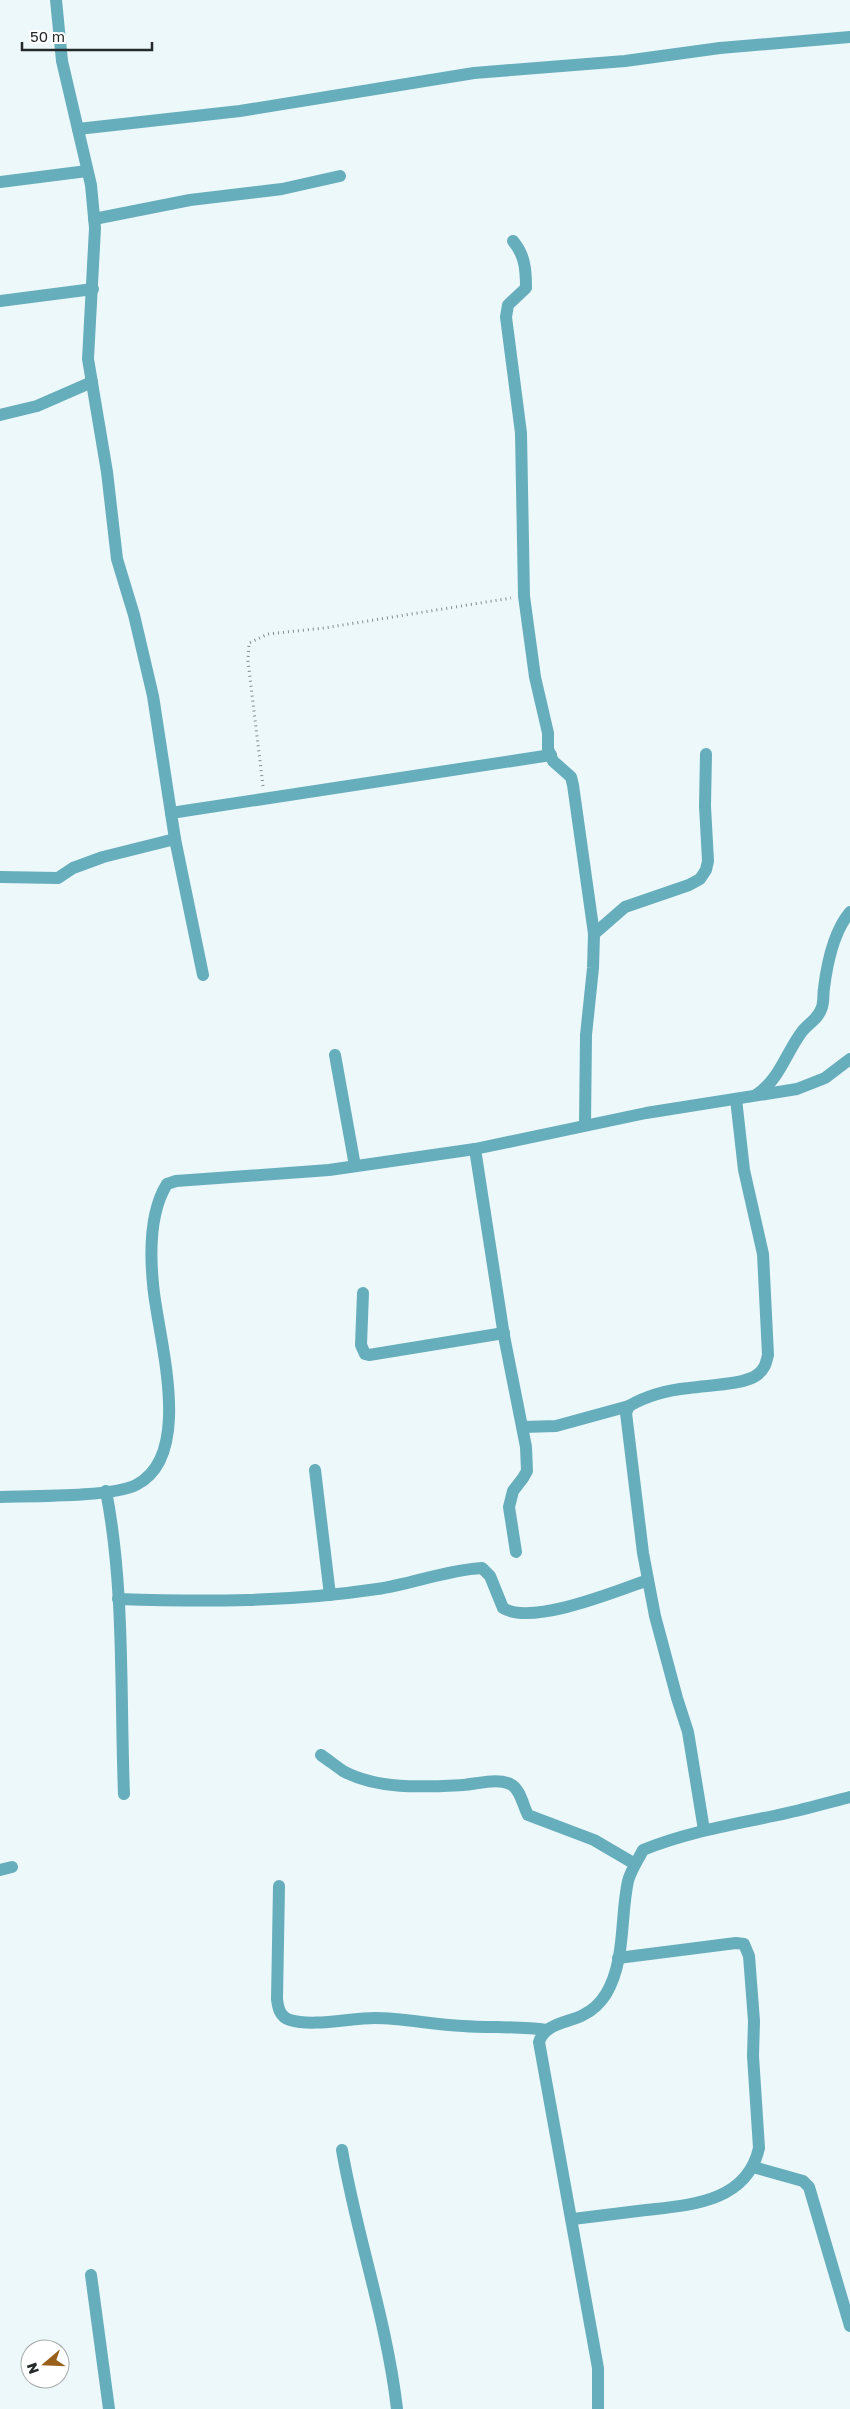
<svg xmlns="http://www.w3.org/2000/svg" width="850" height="2409" viewBox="0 0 850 2409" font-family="'Golos Text',sans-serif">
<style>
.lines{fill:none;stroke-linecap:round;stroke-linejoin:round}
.path{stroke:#858c8e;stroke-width:3;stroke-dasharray:1 4;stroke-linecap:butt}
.minor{stroke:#67aebc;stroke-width:12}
</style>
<rect width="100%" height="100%" fill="#edf8fb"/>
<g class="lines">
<path class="path" d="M263 786 248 661 249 643 268 634 324 628 511 598"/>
<g class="minor">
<path d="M56 0 62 61 91 185 95 228 88 359 107 472 117 559 134 615 153 696 175 839 203 975"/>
<path d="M78 129 240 111 474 73 625 61 720 48 850 37"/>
<path d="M0 182 87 171"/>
<path d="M94 219 190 200 282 189 340 176"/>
<path d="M513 241C525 255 526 270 526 288L508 305 506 317 521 433 524 596 535 677 548 733V749L553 761 571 777 573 785 594 934 593 968 586 1035 585 1125"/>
<path d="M0 301 93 289"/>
<path d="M0 415 37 406 92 382"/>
<path d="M171 813 551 755"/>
<path d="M0 877 58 878 73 868 103 857 175 839"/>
<path d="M594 934 625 907 689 885 700 879 706 870 708 861 705 806 706 754"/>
<path d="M335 1055 355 1166"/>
<path d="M756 1095C779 1080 785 1055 801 1033 808 1023 818 1020 822 1007 824 1001 823 994 824 988 827 964 834 931 850 912"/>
<path d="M475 1149 504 1336 526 1447 527 1471 523 1478 513 1491 509 1507 516 1552"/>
<path d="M363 1293 361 1345 365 1354 369 1355 504 1333"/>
<path d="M523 1427 556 1426 629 1406"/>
<path d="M315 1470 330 1595"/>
<path d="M106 1491C125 1588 120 1695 124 1794"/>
<path d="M0 1497C31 1496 112 1497 136 1485 196 1455 157 1335 153 1284 150 1253 150 1211 167 1184L176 1181 329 1170 475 1149 646 1113 797 1089 825 1078 850 1059"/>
<path d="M118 1599C205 1602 291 1602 377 1589 412 1584 446 1570 482 1568L490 1576 503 1608C532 1626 617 1591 648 1580"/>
<path d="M321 1755C328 1760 336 1766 343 1771 378 1790 424 1787 463 1785 478 1784 499 1777 512 1785 521 1791 523 1806 528 1815L594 1840 635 1864"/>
<path d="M704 1830 688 1732 677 1698 655 1616 643 1553 626 1413 629 1406C646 1396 669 1390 689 1388 707 1385 743 1385 757 1375 765 1369 766 1363 768 1355L763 1254 744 1170 736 1099"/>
<path d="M0 1870 12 1867"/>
<path d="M279 1886 277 1999C278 2008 280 2017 290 2020 313 2027 350 2018 375 2018 404 2018 433 2025 463 2026 491 2028 519 2026 547 2030"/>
<path d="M342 2150C357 2237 387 2321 397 2409"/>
<path d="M753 2167 803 2181 809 2187 850 2326"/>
<path d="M573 2219C597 2216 622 2213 646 2210 691 2205 747 2202 759 2148L753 2056 754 2021 749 1956 744 1944 736 1943 618 1958"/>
<path d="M91 2275 109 2409"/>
<path d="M598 2409V2368L539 2042C545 2023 568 2023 583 2015 592 2011 601 2002 606 1994 626 1960 620 1918 628 1881 631 1870 638 1860 643 1850 687 1832 732 1825 778 1815 802 1810 826 1803 850 1797"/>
</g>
</g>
<g transform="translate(45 2364) rotate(251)"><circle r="24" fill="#ffffff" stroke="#a8a9aa"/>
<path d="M0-4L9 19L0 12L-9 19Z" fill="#98601b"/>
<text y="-8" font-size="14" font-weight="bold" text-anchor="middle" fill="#25292a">N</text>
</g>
<path d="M22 42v8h130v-8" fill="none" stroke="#25292a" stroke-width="2.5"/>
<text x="30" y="42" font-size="15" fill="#25292a" stroke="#ffffff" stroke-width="4" paint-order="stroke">50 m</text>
</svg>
